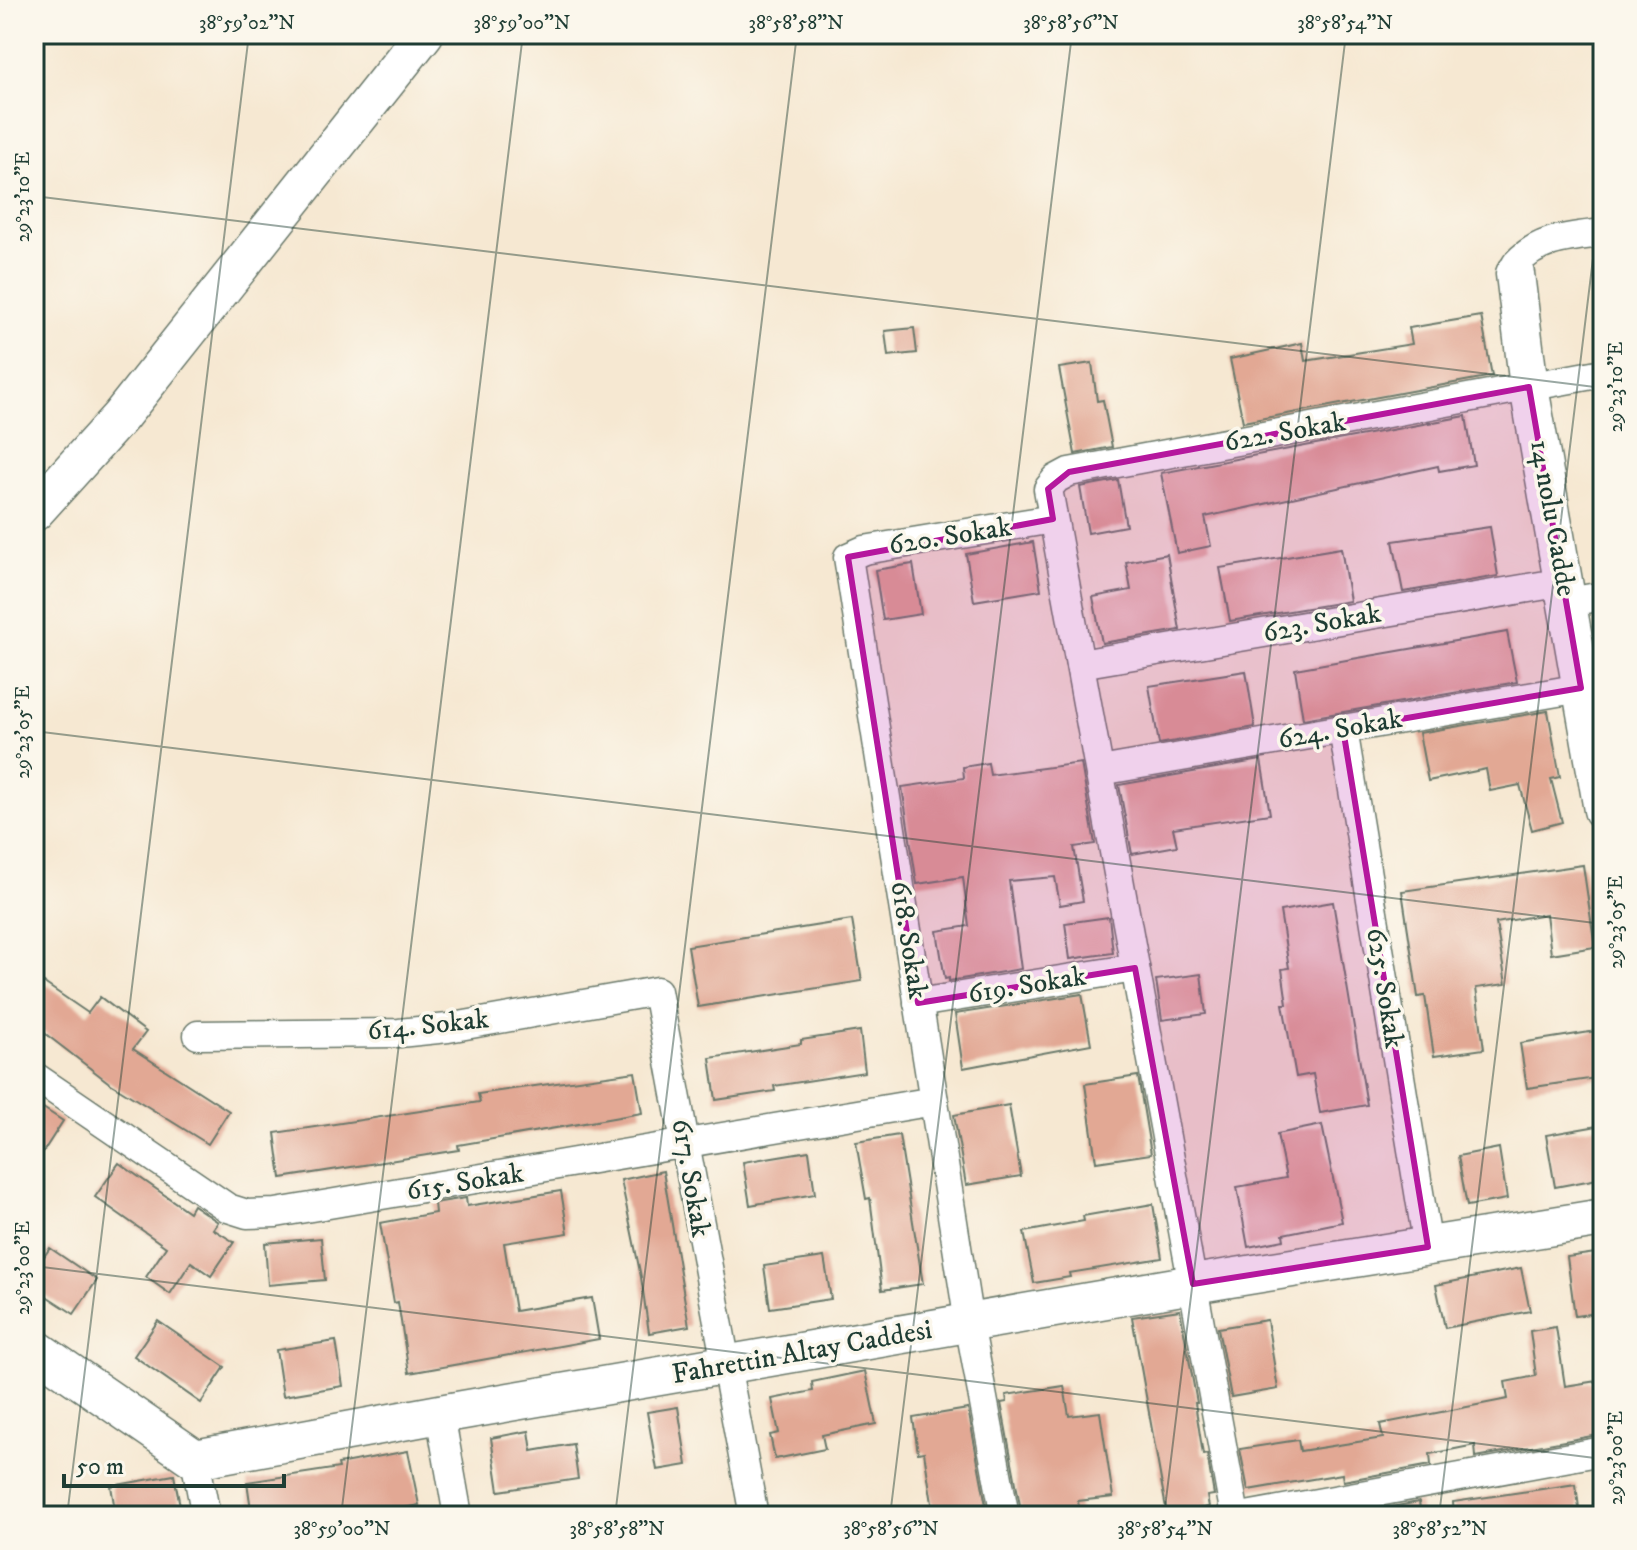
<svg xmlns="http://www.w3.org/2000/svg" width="1637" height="1550" viewBox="0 0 1637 1550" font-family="'IM FELL DW Pica',serif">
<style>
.building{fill:#e2a894}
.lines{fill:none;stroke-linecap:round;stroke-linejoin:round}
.street-casing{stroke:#6a796b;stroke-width:31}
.secondary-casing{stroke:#6a796b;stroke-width:41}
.street{stroke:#fff;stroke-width:28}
.secondary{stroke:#fff;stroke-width:38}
.marked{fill:#b5179e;fill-opacity:0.2;stroke:#b5179e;stroke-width:6;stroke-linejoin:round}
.ticks{fill:none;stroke:#1f3d34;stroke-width:2;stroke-opacity:0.45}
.labels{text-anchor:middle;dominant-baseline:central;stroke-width:7;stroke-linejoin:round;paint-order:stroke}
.street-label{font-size:28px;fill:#1f3d34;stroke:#fbf7ec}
.neatline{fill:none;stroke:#1f3d34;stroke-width:3}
.ticks-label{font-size:20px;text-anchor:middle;fill:#1f3d34}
</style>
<rect width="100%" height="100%" fill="#fbf7ec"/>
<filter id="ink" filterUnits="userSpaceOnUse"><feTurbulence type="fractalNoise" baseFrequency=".0125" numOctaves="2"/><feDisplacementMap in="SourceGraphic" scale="16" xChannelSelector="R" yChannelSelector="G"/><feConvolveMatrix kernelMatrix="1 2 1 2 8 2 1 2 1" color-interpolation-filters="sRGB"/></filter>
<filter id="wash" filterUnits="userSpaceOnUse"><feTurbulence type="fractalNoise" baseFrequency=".006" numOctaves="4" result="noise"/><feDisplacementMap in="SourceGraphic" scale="32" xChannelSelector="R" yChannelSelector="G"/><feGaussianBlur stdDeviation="1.8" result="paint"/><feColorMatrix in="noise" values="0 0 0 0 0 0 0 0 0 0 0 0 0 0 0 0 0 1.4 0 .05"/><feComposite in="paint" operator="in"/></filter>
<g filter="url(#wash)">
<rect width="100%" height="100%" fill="#f6e8d2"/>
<g id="blocks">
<g class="building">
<path d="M1481 316 1492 376 1243 422 1230 359 1302 343 1305 361 1412 344 1409 328Z"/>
<path d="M914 328 917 353 888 356 885 331Z"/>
<path d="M1092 363 1097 401 1103 400 1112 447 1075 454 1059 368Z"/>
<path d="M1466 416 1474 465 1439 471 1438 466 1205 517 1211 546 1177 553 1161 473Z"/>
<path d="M1118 480 1126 526 1088 533 1080 487Z"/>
<path d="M1490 527 1498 576 1403 592 1393 541Z"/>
<path d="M1033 542 1041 590 974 601 966 554Z"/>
<path d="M1341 548 1350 601 1230 621 1220 568Z"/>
<path d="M1167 554 1180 630 1102 643 1093 597 1131 590 1126 562Z"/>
<path d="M913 564 921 614 883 620 875 570Z"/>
<path d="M1507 632 1517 682 1303 719 1295 669Z"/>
<path d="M1246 671 1255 727 1159 744 1149 686Z"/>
<path d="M1548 711 1560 777 1551 779 1562 822 1532 830 1520 785 1490 791 1486 769 1428 781 1419 733Z"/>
<path d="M1261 760 1270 814 1173 828 1177 846 1132 854 1119 785Z"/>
<path d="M988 763 990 775 1081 763 1095 844 1074 847 1083 901 1060 905 1055 877 1009 881 1021 969 949 981V978L945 979 937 931 969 926 963 877 917 884 902 787 964 778 963 767Z"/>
<path d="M1583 865 1595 947 1551 954 1546 914 1496 923 1506 984 1476 988 1484 1049 1434 1056 1425 996 1418 997 1402 891Z"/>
<path d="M1333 902 1367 1105 1320 1113 1313 1074 1296 1077 1283 1004H1287L1282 969 1289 968 1280 911Z"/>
<path d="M1109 917 1113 953 1070 959 1065 923Z"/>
<path d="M852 920 862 981 698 1007 688 946Z"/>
<path d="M1201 974 1206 1014 1162 1020 1156 980Z"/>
<path d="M34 976 88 1013 100 997 146 1032 133 1049 229 1111 208 1144 108 1082 34 1025Z"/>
<path d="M1082 994 1091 1044 963 1068 955 1014Z"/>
<path d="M1603 1030V1077L1527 1088 1520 1043Z"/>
<path d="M860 1031 865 1072 774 1086 775 1091 716 1100 710 1058 801 1044V1040Z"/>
<path d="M635 1072 642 1113 458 1145 459 1150 281 1178 275 1133 480 1102 478 1094Z"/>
<path d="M1138 1076 1151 1154 1096 1162 1085 1084Z"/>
<path d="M34 1102 63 1121 34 1166Z"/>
<path d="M1009 1105 1021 1176 966 1185 954 1115Z"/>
<path d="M1322 1125 1342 1222 1283 1234 1284 1240 1248 1247 1237 1187 1286 1178 1277 1134Z"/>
<path d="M1603 1125V1178L1555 1187 1546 1135Z"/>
<path d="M899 1135 923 1284 882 1290 870 1198 866 1199 856 1142Z"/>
<path d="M1499 1148 1507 1199 1467 1206 1458 1156Z"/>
<path d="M809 1151 815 1194 750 1205 743 1162Z"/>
<path d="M119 1163 189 1212 193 1205 218 1222 213 1229 234 1242 211 1276 191 1262 170 1294 146 1277 166 1247 95 1197Z"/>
<path d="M663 1171 689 1326 649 1333 641 1277 621 1180Z"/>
<path d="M561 1191 568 1233 504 1243 515 1311 592 1298 599 1339 409 1373 398 1302 394 1303 380 1223 435 1213 434 1203 466 1198 467 1206Z"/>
<path d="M1153 1204 1162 1258 1069 1273 1070 1277 1034 1283 1024 1232 1084 1221 1083 1216Z"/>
<path d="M321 1238 325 1280 268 1285 265 1243Z"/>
<path d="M50 1248 97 1280 74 1314 34 1288V1271Z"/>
<path d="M1603 1252V1312L1575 1316 1567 1257Z"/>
<path d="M824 1257 831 1299 770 1308 764 1266Z"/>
<path d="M1521 1268 1530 1311 1445 1328 1436 1285Z"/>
<path d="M1180 1310 1197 1403H1195L1203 1455 1207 1454 1214 1495 1207 1496 1209 1507 1167 1514 1132 1317Z"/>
<path d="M1267 1320 1278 1389 1231 1397 1218 1328Z"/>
<path d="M158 1321 225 1367 201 1403 134 1356Z"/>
<path d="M1556 1327 1565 1386 1603 1380V1434L1476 1457 1475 1445 1430 1454 1431 1465 1343 1481 1342 1474 1248 1490 1240 1449 1298 1440 1300 1451 1383 1438 1380 1424 1508 1399 1505 1382 1536 1376 1530 1331Z"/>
<path d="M336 1341 343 1386 283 1396 276 1350Z"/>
<path d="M865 1371 876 1424 822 1435 825 1449 775 1459 770 1435 779 1433 772 1399 813 1391 812 1382Z"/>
<path d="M1064 1386 1069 1416 1100 1412 1113 1497 1078 1501 1080 1516H1022L1001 1403 1007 1402 1006 1395Z"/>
<path d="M678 1407 687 1465 657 1470 647 1412Z"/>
<path d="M968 1409 988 1516H934L924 1452 918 1453 913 1418Z"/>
<path d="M529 1431 532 1451 573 1444 578 1479 499 1491 491 1438Z"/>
<path d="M408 1451 419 1505 363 1516H252L247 1482 339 1468 338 1464Z"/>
<path d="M174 1475 182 1516H116L111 1486Z"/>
<path d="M1576 1484 1580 1516H1454L1453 1502Z"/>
<path d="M1419 1502 1421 1516H1348V1515Z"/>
</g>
</g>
</g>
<g filter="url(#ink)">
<use href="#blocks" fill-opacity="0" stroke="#6a796b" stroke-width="2"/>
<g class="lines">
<g class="street-casing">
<g id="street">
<path d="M1515 274 1516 264C1539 238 1570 237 1603 233"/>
<path d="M1568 602 1603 596"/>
<path d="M1080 664 1564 582"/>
<path d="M1343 729 1428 1247"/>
<path d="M1100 771 1581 688"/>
<path d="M918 1003 1135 968"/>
<path d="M198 1035 399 1033 448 1028 657 991 754 1516"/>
<path d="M34 1076 228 1208 247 1214 276 1213 934 1101"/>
<path d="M440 1414 458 1516"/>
<path d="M195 1459 206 1516"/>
<path d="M1005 1516 969 1323 848 557 864 550 1053 519"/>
<path d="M1235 1516 1048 489 1056 479 1069 472 1603 373"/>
<path d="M1246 1516 1603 1451"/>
</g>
</g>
<g class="secondary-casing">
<g id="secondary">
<path d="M1515 274 1529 387 1603 810"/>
<path d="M34 512 120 417 424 34"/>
<path d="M34 1348 195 1459 440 1414 1193 1284 1603 1218"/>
</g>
</g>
<use href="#street" class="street"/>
<use href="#secondary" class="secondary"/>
</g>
</g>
<path class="marked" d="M1529 387 1581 688 1343 729 1428 1247 1193 1284 1135 968 918 1003 848 557 1053 519 1048 489 1069 472Z"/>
<path class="ticks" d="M34 196 1603 388M34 731 1603 924M34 1266 1603 1459M67 1516 249 34M341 1516 523 34M615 1516 797 34M890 1516 1072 34M1164 1516 1346 34M1439 1516 1603 177"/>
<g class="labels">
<g class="street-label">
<text transform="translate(1285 432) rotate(-10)">622. Sokak</text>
<text transform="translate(1553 518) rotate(80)">14 nolu Cadde</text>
<text transform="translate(950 536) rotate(-9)">620. Sokak</text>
<text transform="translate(1322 623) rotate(-10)">623. Sokak</text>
<text transform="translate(1340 729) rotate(-10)">624. Sokak</text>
<text transform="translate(909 940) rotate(81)">618. Sokak</text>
<text transform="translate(1027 985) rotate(-9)">619. Sokak</text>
<text transform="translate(1385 988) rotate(81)">625. Sokak</text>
<text transform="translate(428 1025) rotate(-6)">614. Sokak</text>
<text transform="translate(691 1178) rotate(80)">617. Sokak</text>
<text transform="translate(465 1182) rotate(-9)">615. Sokak</text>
<text transform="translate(802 1352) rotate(-10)">Fahrettin Altay Caddesi</text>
</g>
</g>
<rect width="1637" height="1550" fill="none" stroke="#fbf7ec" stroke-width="88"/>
<path d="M64 1474v12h220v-12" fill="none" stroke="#1f3d34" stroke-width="4"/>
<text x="76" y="1474" font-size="24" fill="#1f3d34" stroke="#fbf7ec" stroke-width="6" paint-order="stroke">50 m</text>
<rect x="44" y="44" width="1549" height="1462" class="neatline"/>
<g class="ticks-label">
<text x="247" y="29">38°59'02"N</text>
<text x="522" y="29">38°59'00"N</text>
<text x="796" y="29">38°58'58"N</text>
<text x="1071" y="29">38°58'56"N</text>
<text x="1345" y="29">38°58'54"N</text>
<text transform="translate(22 197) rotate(-90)" y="7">29°23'10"E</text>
<text transform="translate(1615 387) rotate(-90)" y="7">29°23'10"E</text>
<text transform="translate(22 732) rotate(-90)" y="7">29°23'05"E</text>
<text transform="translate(1615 922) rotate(-90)" y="7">29°23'05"E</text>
<text transform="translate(22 1268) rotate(-90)" y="7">29°23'00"E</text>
<text transform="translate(1615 1458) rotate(-90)" y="7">29°23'00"E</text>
<text x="342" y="1535">38°59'00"N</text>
<text x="617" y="1535">38°58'58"N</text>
<text x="891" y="1535">38°58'56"N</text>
<text x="1165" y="1535">38°58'54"N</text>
<text x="1440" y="1535">38°58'52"N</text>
</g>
</svg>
